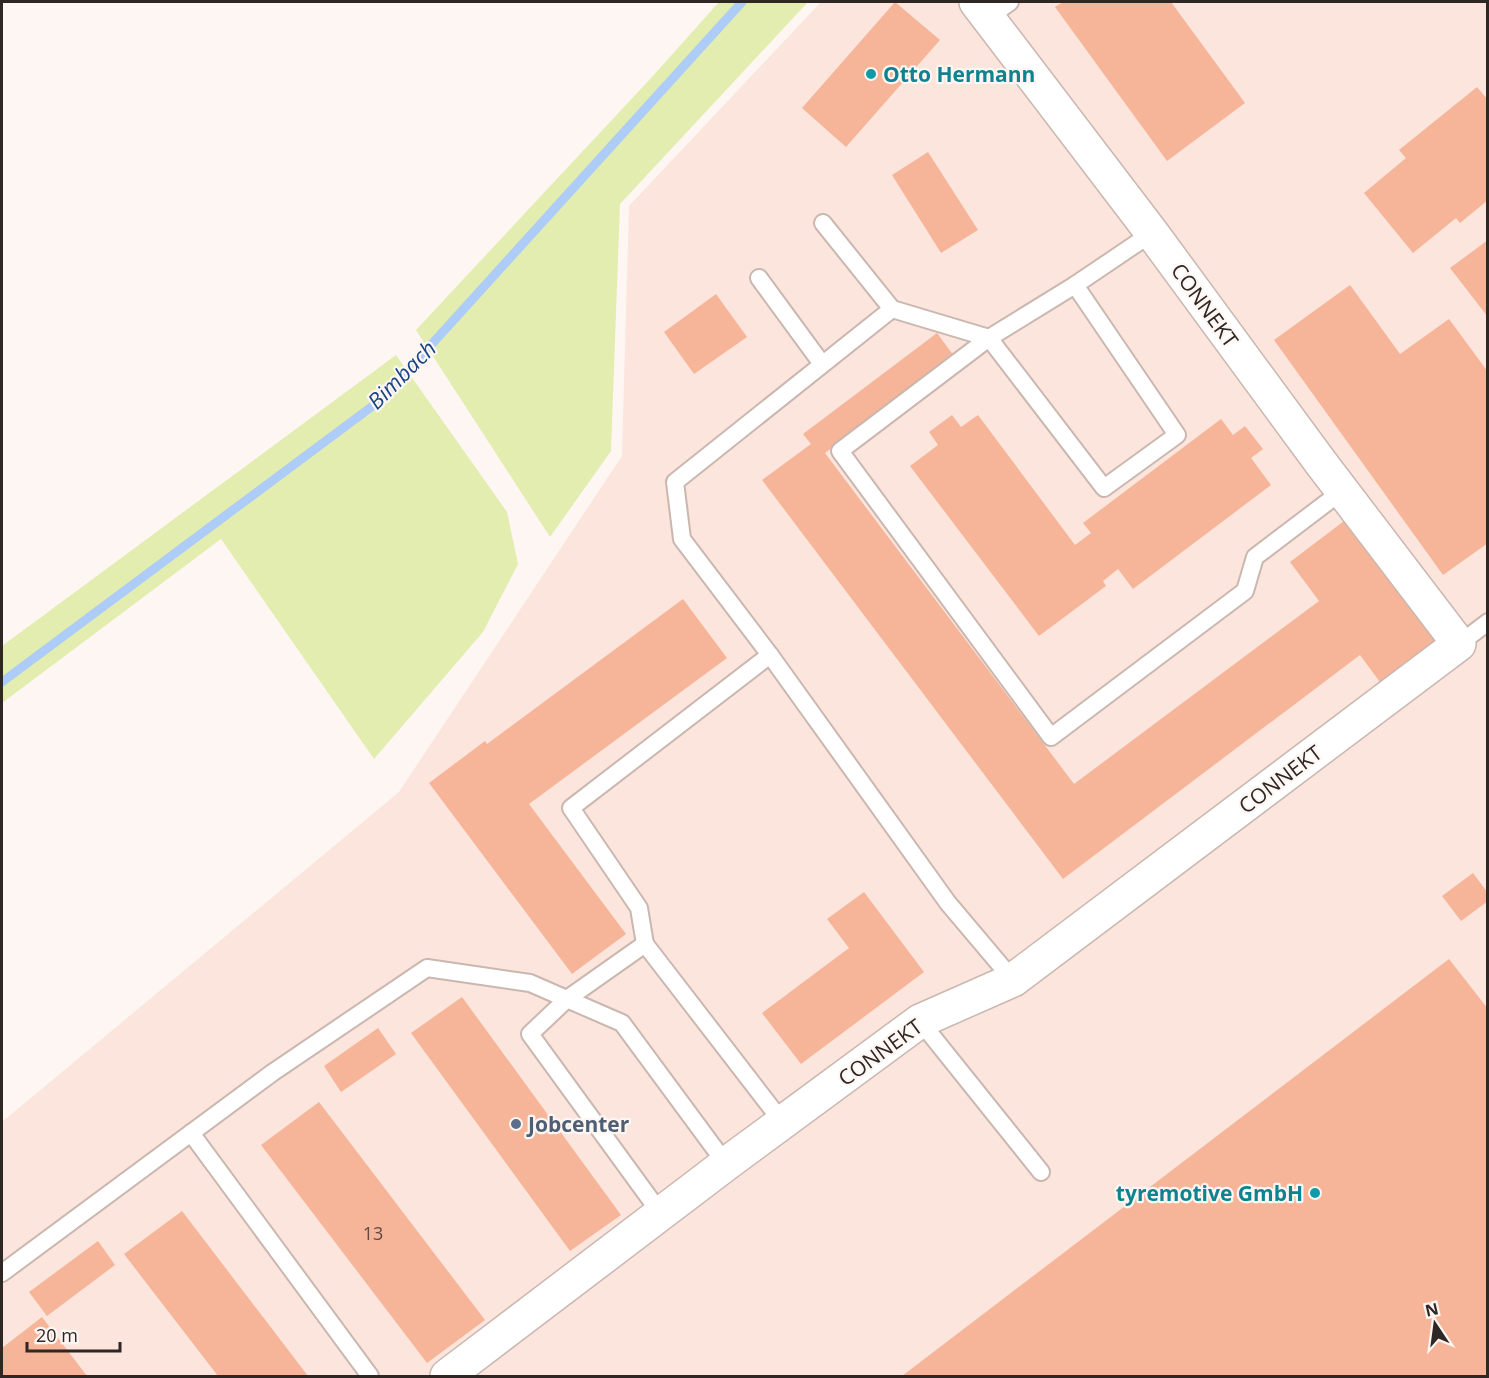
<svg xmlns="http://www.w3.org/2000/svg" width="1489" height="1378" viewBox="0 0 1489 1378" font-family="'Open Sans',sans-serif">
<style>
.built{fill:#fbe5dc}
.green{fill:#e3edb0}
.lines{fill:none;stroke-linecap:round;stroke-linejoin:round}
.stream{stroke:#adccf7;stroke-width:9}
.building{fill:#f6b598}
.lane-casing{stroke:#cab7af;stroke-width:20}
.street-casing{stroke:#cab7af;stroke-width:36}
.lane{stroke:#fff;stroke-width:16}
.street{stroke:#fff;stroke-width:33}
.culture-dot{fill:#0f9aa8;stroke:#fef6f2;stroke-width:2}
.service-dot{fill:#5c6f8a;stroke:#fef6f2;stroke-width:2}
.labels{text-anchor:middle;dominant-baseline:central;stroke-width:4.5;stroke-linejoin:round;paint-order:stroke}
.number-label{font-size:18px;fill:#604a41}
.culture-label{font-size:21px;font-weight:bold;fill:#0d838f;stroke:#fef6f2;text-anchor:start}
.street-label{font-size:21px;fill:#2e2724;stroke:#fef6f2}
.service-label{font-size:21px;font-weight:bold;fill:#4e5e75;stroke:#fef6f2;text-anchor:start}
.water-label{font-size:22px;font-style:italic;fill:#174584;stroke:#fef6f2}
</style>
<rect width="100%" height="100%" fill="#fef6f2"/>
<path class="built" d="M821 2H1487V1376H2V1122L399 792 622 456 629 206Z"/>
<g class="green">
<path d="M719 2H808L620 204 611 451 550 537 416 330 652 77Z"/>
<path d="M396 355 507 512 518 564 483 632 374 759 221 539 2 703V646Z"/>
</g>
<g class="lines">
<path class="stream" d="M2 682 382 399 742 2"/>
</g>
<g class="building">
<path d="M895 2 940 40 846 147 802 108Z"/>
<path d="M1063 2H1171L1245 103 1167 161 1055 7Z"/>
<path d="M1477 87 1488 100V200L1460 223 1456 218 1413 253 1364 193 1406 158 1399 150Z"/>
<path d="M928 152 978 230 941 253 892 175Z"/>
<path d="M1488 240V317L1450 268Z"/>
<path d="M1350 285 1400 354 1449 319 1488 372V543L1443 575 1274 340Z"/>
<path d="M716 294 747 337 694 374 664 332Z"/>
<path d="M937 333 954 356 825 453 1074 784 1319 601 1290 562 1344 521 1440 647 1385 689 1360 655 1063 879 762 480 811 444 803 434Z"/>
<path d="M952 415 961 427 978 415 1075 545 1091 533 1083 523 1221 419 1233 435 1245 426 1263 449 1251 458 1271 485 1133 589 1118 569 1103 581 1106 586 1039 636 910 466 938 445 929 432Z"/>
<path d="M683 599 727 658 529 804 626 934 572 974 429 783 485 741 487 744Z"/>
<path d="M1473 873 1488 893V901L1461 921 1442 896Z"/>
<path d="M864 892 924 972 801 1064 762 1013 849 948 827 919Z"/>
<path d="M1449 959 1488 1009V1376H902Z"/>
<path d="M462 997 621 1215 570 1251 411 1033Z"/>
<path d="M378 1028 396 1054 341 1092 324 1066Z"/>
<path d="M319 1102 485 1320 427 1363 261 1145Z"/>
<path d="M182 1211 308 1376H218L124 1254Z"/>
<path d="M98 1241 115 1265 47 1316 29 1292Z"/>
<path d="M42 1317 87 1376H2V1348Z"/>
</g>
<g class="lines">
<g class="lane-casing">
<g id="lane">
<path d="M988 18 1010 2"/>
<path d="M823 223 892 309"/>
<path d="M1152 233 1075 285 989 338 840 451 1051 737 1245 591 1255 557 1342 491"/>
<path d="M759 278 822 364"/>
<path d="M1459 644 1488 622"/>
<path d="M645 944 639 908 571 808 770 655"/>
<path d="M1013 980 948 903 770 655 682 539 675 482 892 309 989 338 1104 488 1177 435 1075 285"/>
<path d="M920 1021 1041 1172"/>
<path d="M191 1133 370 1376"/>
<path d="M661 1214 530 1034 567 999 645 944 783 1123"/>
<path d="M2 1273 272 1073 427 968 530 983 622 1023 726 1164"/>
</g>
</g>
<g class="street-casing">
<path id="street" d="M447 1376 726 1164 920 1021 1013 980 1459 644 1321 463 1152 233 976 2"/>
</g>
<use href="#lane" class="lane"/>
<use href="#street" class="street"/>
</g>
<g class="culture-dot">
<circle cx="871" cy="74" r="6"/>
<circle cx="1315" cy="1193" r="6"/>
</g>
<circle class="service-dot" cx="516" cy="1124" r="6"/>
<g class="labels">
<g class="number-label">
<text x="373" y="1233">13</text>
</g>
<g class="culture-label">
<text x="883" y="74">Otto Hermann</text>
<text x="1303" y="1193" text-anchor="end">tyremotive GmbH</text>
</g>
<g class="street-label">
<text transform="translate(1205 305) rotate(54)">CONNEKT</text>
<text transform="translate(1280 779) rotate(-37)">CONNEKT</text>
<text transform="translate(880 1052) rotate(-36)">CONNEKT</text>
</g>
<g class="service-label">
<text x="528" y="1124">Jobcenter</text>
</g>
<g class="water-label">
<text transform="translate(401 374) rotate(-45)">Bimbach</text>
</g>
</g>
<rect width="1489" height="1378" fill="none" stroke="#2e2724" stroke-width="6"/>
<g transform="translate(1435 1324) rotate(347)" stroke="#fef6f2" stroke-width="4.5" paint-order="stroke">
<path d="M0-4.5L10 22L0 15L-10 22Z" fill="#2e2724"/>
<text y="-9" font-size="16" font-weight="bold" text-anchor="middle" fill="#2e2724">N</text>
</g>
<path d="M27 1342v9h93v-9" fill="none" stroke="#2e2724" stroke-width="3"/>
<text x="36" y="1342" font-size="18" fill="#2e2724" stroke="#fef6f2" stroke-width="4.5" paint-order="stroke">20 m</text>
</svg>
